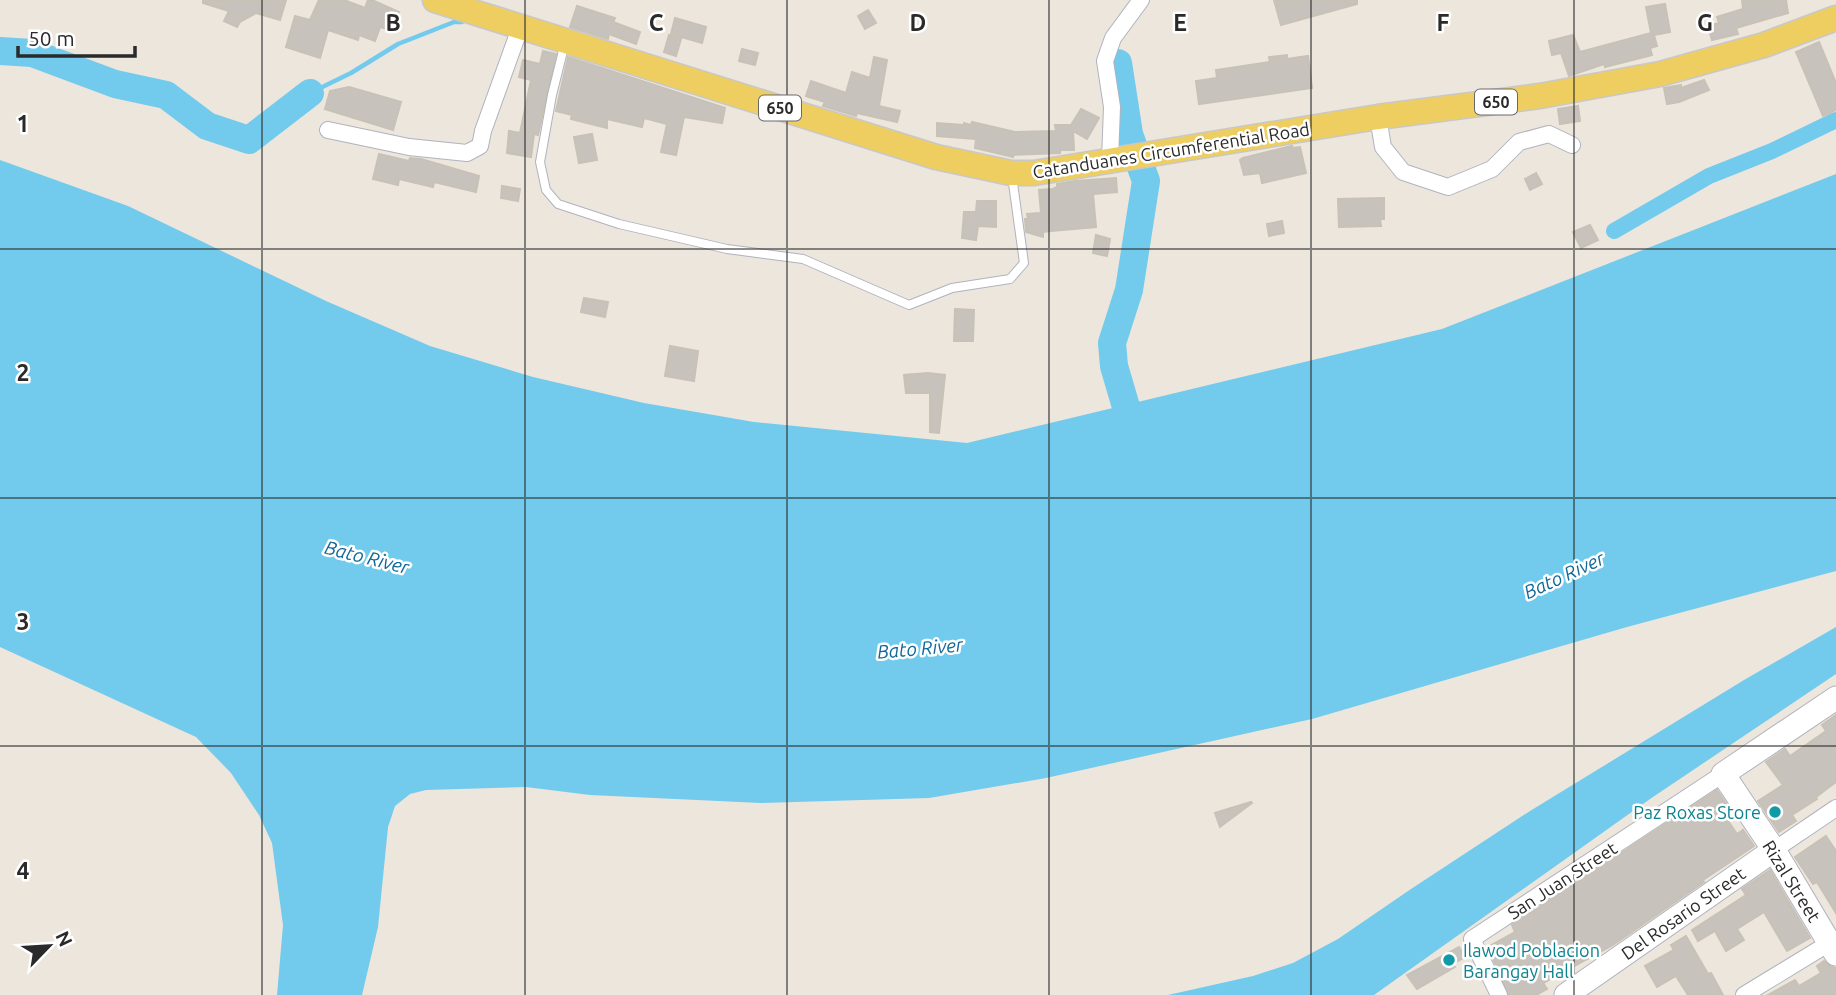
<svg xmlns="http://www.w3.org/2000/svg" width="1836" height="995" viewBox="0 0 1836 995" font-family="Ubuntu,sans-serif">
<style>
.water{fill:#72caec}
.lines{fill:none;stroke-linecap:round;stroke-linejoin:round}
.stream{stroke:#72caec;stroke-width:4.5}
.canal{stroke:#72caec;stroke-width:16}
.river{stroke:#72caec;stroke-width:28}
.building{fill:#c8c2bc;stroke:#c7c1b6;stroke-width:2}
.lane-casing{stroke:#b0b3be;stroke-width:10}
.street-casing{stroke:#b0b3be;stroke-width:18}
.secondary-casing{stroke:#b0b3be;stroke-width:25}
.primary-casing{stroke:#c8c8c8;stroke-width:27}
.lane{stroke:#fff;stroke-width:8}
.street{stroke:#fff;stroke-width:16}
.secondary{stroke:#fff;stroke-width:23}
.primary{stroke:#eece60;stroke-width:24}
.grid{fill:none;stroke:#2a2a2a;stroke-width:2;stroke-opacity:0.55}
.culture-dot{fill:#0f9aa8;stroke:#fff;stroke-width:2.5}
.labels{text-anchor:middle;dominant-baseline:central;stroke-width:5;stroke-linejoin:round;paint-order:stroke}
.shield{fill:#fff;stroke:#6a6a6a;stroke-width:2}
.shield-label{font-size:16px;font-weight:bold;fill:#2a2a2a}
.street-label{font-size:18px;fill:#2a2a2a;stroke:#fff}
.culture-label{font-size:18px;fill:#0d838f;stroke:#fff;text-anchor:end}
.water-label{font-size:19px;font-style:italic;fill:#106898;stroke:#fff}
.grid-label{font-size:23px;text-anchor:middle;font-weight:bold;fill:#2a2a2a;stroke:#fff;stroke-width:5;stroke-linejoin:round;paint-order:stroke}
</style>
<rect width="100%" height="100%" fill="#ece6dd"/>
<g class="water">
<path d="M0 160 128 206 326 301 430 346 533 377 644 403 754 422 967 443 1442 329 1836 174V571L1627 627 1312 719 1046 778 929 798 761 803 590 795 526 787 426 790 410 794 395 806 388 827 378 927 362 995H277L283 925 272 843 259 815 231 773 196 737 0 647Z"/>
<path d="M1836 627V674L1650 799 1374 995H1168L1253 976 1293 963 1338 939 1411 889 1530 811 1744 680Z"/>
</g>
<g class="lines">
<path class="stream" d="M310 93 351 73 398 44 454 22H462L465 18"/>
<path class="canal" d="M1614 231 1709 176 1772 151 1836 120"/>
<g class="river">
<path d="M0 51 32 53 115 84 166 95 207 126 249 140 310 93"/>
<path d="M1118 63 1129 134 1146 181 1129 290 1112 343 1114 366 1136 441"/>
</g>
</g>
<g class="building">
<path d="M203 0H286L280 20 256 13 240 22 237 27 224 21 229 11 203 3Z"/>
<path d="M319 0H344L365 8 368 0H372L399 12 395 31 380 27 375 41 359 35 358 40 328 30 320 58 286 47 295 16 310 20Z"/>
<path d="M1274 0H1357V4L1281 25Z"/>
<path d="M1742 0H1786L1788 13 1736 28 1738 34 1712 40 1708 26 1719 23 1717 17 1743 9Z"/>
<path d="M1665 4 1670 32 1654 35 1657 46 1650 48 1652 55 1605 67 1604 64 1569 76 1561 53 1552 55 1549 41 1573 35 1580 52 1651 33 1646 7Z"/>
<path d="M577 6 615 18 613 22 640 32 636 44 609 34 608 39 570 27Z"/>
<path d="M868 10 876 23 865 29 858 16Z"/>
<path d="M675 18 706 27 702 43 671 34Z"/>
<path d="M669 35 681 39 676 56 664 52Z"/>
<path d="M1819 42 1836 83V110L1823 116 1796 52Z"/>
<path d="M742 49 758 53 755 65 739 61Z"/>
<path d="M543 51 556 54 538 135 534 134 531 157 507 153 509 131 520 133 531 80 519 77 523 60 540 64Z"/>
<path d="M1287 55V59L1308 56 1312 88 1199 104 1196 81 1217 78 1216 70 1270 62 1269 57Z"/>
<path d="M568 57 725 108 722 123 684 117 676 155 661 152 667 124 644 118 642 127 607 119V128L571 119 572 115 556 111Z"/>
<path d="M874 57 887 60 879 106 900 111 897 122 857 113 856 116 823 106 825 102 806 96 811 81 846 93 852 72 870 78Z"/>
<path d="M1704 80 1709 90 1679 102 1667 104 1664 88 1681 85V88Z"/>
<path d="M349 87 401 102 393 130 325 109 330 91Z"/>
<path d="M1578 106 1580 121 1560 124 1558 109Z"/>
<path d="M1081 109 1099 118 1087 139 1073 131 1074 150H1060V153L1013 155V157L975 148 976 139 937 136V123L964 125V123L971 125 972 122 1015 132 1056 131 1055 125H1071Z"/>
<path d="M592 134 597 160 579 163 574 137Z"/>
<path d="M1292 146 1293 148 1300 147 1306 173 1262 183 1260 173 1244 175 1240 160 1243 158Z"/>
<path d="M379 154 409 161 410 158 421 159 479 176 476 192 434 182 433 187 399 179 398 185 373 179Z"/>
<path d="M1536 173 1542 184 1530 190 1525 179Z"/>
<path d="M1116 178 1117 192 1093 194 1096 227 1051 231 1043 232V237L1026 232 1025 219H1028L1027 214 1041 213 1039 190 1053 189 1057 187V184L1075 181Z"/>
<path d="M502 186 520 189 518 201 501 198Z"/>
<path d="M1384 198V219H1380L1381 226 1339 227 1338 199Z"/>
<path d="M977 201H996V227L978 226 976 240 962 238 964 212H976Z"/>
<path d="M1282 221 1284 233 1269 236 1267 224Z"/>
<path d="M1590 225 1598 240 1581 248 1573 232Z"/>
<path d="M1096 235 1110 239 1107 256 1093 253Z"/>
<path d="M584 298 608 302 605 317 581 312Z"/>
<path d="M955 309 974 310 973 341H954Z"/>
<path d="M670 346 698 351 694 381 665 376Z"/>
<path d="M928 373 945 375 939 433 930 432V393H906L904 375Z"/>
<path d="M1836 715V782L1816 797 1817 799 1792 815 1796 821 1779 832 1758 801 1783 785 1766 762 1785 749 1790 756 1826 731 1822 725Z"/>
<path d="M1717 790 1729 808 1722 812 1737 834 1743 830 1754 846 1703 880 1704 882 1613 945 1543 983 1547 989 1536 995H1509L1488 947 1515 932 1512 925Z"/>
<path d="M1251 802 1252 803 1220 827 1215 813Z"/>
<path d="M1826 836 1836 851V913L1817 882 1813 884 1795 857Z"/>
<path d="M1770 870 1810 938 1787 951 1764 912 1737 929 1744 940 1726 951 1715 931 1698 941 1692 930 1746 895 1742 889Z"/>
<path d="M1686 936 1708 974 1711 973 1723 995H1688L1676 976 1657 987 1645 966 1674 950 1671 945Z"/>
<path d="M1459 947 1465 957 1453 964 1455 967 1417 989 1407 975Z"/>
<path d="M1824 961 1830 966 1836 968V995H1768L1795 980 1799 986 1821 973 1817 966Z"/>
</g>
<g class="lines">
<g class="lane-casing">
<path id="lane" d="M565 43 552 95 540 162 546 190 558 204 619 224 727 249 803 259 909 305 952 288 1010 279 1024 263 1012 176"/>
</g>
<g class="street-casing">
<g id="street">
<path d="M1378 117 1383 147 1403 172 1448 187 1492 169 1519 142 1549 134 1572 145"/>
<path d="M328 130 409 147 467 153 480 146 483 131 520 28"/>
<path d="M1110 160 1112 107 1105 61 1113 38 1141 0"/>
<path d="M1774 850 1836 808"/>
<path d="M1499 995 1472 939 1723 774"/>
<path d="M1744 995 1836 939"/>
</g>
</g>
<g class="secondary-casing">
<g id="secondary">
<path d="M1836 698 1723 774 1774 850 1836 954"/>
<path d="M1566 995 1774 850"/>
</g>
</g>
<g class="primary-casing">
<path id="primary" d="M435 0 936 157 1011 173H1034L1378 117 1540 96 1660 74 1764 45 1836 18"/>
</g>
<use href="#lane" class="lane"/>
<use href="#street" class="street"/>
<use href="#secondary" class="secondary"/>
<use href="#primary" class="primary"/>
</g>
<path class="grid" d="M262 0V995M525 0V995M787 0V995M1049 0V995M1311 0V995M1574 0V995M0 249H1836M0 498H1836M0 746H1836"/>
<g class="culture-dot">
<circle cx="1775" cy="812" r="7"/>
<circle cx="1449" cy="960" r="7"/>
</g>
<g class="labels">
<g class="shield">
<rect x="1475" y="89.5" width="42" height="25" rx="5"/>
<rect x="759" y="95.5" width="42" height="25" rx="5"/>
</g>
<g class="shield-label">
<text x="1496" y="102">650</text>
<text x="780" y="108">650</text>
</g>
<g class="street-label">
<text transform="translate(1171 150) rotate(-9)">Catanduanes Circumferential Road</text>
<text transform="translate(1562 880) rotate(-33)">San Juan Street</text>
<text transform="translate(1792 881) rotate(58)">Rizal Street</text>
<text transform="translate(1683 913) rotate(-35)">Del Rosario Street</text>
</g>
<g class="culture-label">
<text x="1761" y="812">Paz Roxas Store</text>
<text x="1463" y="950" text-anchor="start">Ilawod Poblacion<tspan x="1463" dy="21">Barangay Hall</tspan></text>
</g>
<g class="water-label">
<text transform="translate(367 557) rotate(14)">Bato River</text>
<text transform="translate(1564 575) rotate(-25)">Bato River</text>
<text transform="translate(920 648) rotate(-5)">Bato River</text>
</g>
</g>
<g class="grid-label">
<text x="393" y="31">B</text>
<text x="656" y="31">C</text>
<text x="918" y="31">D</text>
<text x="1180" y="31">E</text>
<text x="1443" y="31">F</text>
<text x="1705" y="31">G</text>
<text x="23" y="132">1</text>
<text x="23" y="381">2</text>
<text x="23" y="630">3</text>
<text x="23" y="879">4</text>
</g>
<g transform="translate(49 946) rotate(65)" stroke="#ffffff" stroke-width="5" paint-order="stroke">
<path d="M0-5L12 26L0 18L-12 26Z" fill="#2a2a2a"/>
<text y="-10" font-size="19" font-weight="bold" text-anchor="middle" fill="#2a2a2a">N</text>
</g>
<path d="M18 46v10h117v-10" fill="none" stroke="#2a2a2a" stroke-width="3.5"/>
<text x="28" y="46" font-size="21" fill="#2a2a2a" stroke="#ffffff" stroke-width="5" paint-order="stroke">50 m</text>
</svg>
